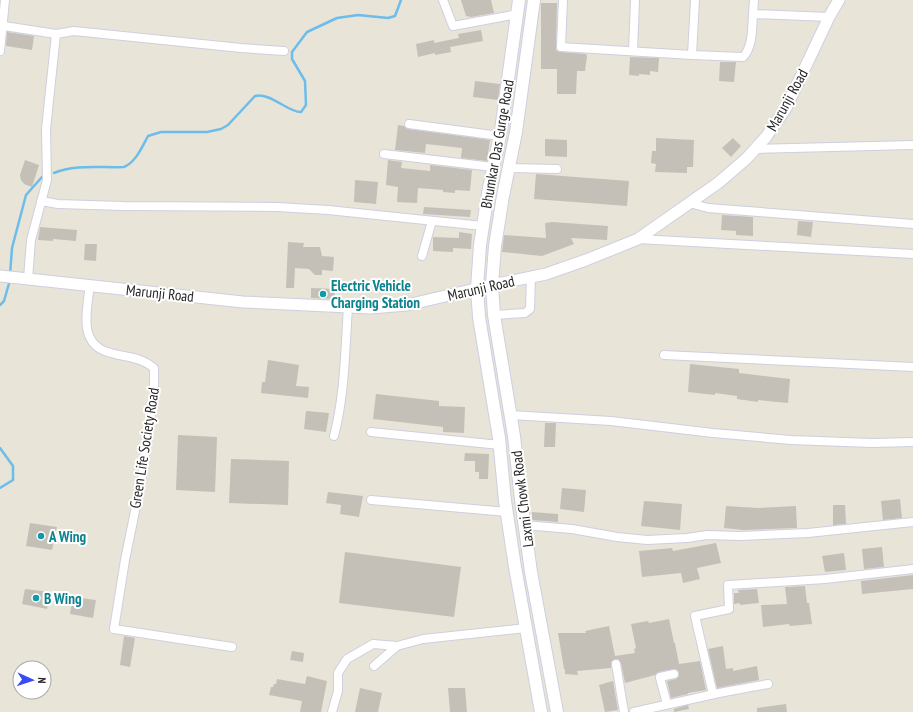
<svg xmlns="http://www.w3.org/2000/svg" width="913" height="712" viewBox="0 0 913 712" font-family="'PT Sans Narrow',sans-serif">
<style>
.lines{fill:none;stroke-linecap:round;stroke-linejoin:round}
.stream{stroke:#6cbdea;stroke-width:2.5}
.building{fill:#c4c0b8}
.minor-casing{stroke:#cecfe0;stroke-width:10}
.tertiary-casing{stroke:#cecfe0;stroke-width:13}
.secondary-casing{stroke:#cecfe0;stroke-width:14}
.minor{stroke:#fff;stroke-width:8}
.tertiary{stroke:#fff;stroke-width:11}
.secondary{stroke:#fff;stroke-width:12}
.culture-dot{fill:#0f9aa8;stroke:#fff;stroke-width:1.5}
.labels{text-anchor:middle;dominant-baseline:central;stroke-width:4;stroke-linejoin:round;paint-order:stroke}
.street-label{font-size:15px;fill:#272727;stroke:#fff}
.culture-label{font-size:15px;font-weight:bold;fill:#0d838f;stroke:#fff;text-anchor:start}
</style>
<rect width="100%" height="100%" fill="#e9e4d8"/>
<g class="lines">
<g class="stream">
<path d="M54 173C75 164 101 168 124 167 136 162 142 147 148 136L161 132H207L221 129 228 125 255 96C270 92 289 113 301 112L306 105 305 81 292 59V52L307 32 337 18 358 15 388 18 395 16 401 0"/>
<path d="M10 275 12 248 26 195 42 177"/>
<path d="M0 305 4 301 10 280"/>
<path d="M0 448 13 466V480L0 488"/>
</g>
</g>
<g class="building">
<path d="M461 0H491L494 13 471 17 466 16Z"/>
<path d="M541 3H557L556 50 560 52 586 54 587 56 585 71H577L576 94H557V69H541Z"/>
<path d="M481 30 483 41 450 47 451 52 435 55V53L418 57 416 44 434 40V43L459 38 458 34Z"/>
<path d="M7 32 34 36 32 50 6 46Z"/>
<path d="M630 57 659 58 658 72 650 71V75L639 74V76L629 75Z"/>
<path d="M720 62H736L734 82 719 81Z"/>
<path d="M475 81 500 84 498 100 473 97Z"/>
<path d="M398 125 404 126 408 129 490 140 487 161 461 158 462 148 426 144 425 153 395 150Z"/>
<path d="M656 138 694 140 693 167H687V173L655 172 656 164 651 163 652 151H656Z"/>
<path d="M733 138 741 146 731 157 722 148Z"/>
<path d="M545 139 567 140V157L545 156Z"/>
<path d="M25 160 39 165 32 187 24 184 21 180 20 175Z"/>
<path d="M388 160 402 162 401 168 430 171V165L472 170 470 191 455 190V193L443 192V190L418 188 417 203 397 202 398 187 386 185Z"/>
<path d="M536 174 629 181 627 206 534 199Z"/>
<path d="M355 180 378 182 376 204 354 202Z"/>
<path d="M424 207 471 210 470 217 423 214Z"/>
<path d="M722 215 753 217V236L736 235V231L721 230Z"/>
<path d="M798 221 813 222 811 237 797 235Z"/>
<path d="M552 222 608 226 607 240 571 238 574 244 542 256 502 252 504 235 546 238 545 223Z"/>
<path d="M40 227 77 230 76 241 53 239V241L38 240Z"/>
<path d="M459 232 472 234 471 249 453 248V252L433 251V237L459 238Z"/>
<path d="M288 242 304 243 303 247H320L322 256 334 257 333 271 322 270V275H315L309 269 295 268 294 288H286Z"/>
<path d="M85 244H97L96 261 84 260Z"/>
<path d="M311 288 334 289 335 299 311 298Z"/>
<path d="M268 360 299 365 296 386 309 387 308 398 261 393 262 382H265Z"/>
<path d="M690 364 739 369V373L790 379 788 403 758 400V402L737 399V396L715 393V395L688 392Z"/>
<path d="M376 394 439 401V406L465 407 464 433 443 432V427L373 419Z"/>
<path d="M306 411 329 413 326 432 304 429Z"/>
<path d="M545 423H556L555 447H544Z"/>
<path d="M178 435 217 437 215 492 176 490Z"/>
<path d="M465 453 489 454 488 479H479V472H475V461H464Z"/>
<path d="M231 459 289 461 288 505 229 503Z"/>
<path d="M562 488 586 490 584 512 560 509Z"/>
<path d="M328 492 363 496 359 517 340 514 341 505 326 503Z"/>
<path d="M900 499 902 518 883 520 881 501Z"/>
<path d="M644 501 682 504 680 530 641 526Z"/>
<path d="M833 505H845L846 524 833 525Z"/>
<path d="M726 506 759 508 796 506 797 528 743 530 724 528Z"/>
<path d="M532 512 558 514V522L532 520Z"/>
<path d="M30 523 57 527 52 550 26 546Z"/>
<path d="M716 543 721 563 697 568 700 579 683 583 681 573 642 577 639 551 672 548 673 551Z"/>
<path d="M882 547 884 567 864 569 862 549Z"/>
<path d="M345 552 461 567 454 617 339 603Z"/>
<path d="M844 553 846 570 825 572 822 556Z"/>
<path d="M913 575V589L862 594 861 581Z"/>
<path d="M805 586 807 603H809L812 624 790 626 789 624 763 627 761 605 787 604 785 587Z"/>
<path d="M25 589 50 592 47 609 22 604Z"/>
<path d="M757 589 759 603 740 605V603L734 604V593H739L738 590Z"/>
<path d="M73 597 96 600 93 618 70 614Z"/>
<path d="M669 619 674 643H675L679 664 700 661 706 690 688 693V694L671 698 667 681 676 679 679 676V672L675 669 659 672 655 675 625 683 621 663 618 659H615L611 662V668L577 671 578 675 565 674V669H564L558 633H586L585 631 609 626 615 656 635 653 634 649 636 648 631 624 648 621 649 623Z"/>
<path d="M124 636 135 638 130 667 120 665Z"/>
<path d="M723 646 726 669 733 668V671L757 666 759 680 717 688 708 649Z"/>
<path d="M292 651 304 653 303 662 290 660Z"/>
<path d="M307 676 327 681 321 712H300L302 701 269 695 271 687H273L274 684H276L277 679 305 684Z"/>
<path d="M613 681 618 710 605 712 599 685Z"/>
<path d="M360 688 382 693 378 712H355Z"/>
<path d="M448 688H465L467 712H450Z"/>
<path d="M786 704 787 712H757V708Z"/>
<path d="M688 705 689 709 674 712V709Z"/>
</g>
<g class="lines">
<g class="minor-casing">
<g id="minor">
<path d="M443 0 453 26 518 14"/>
<path d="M563 0 561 47 692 55 695 0"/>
<path d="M754 0 753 14 829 17"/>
<path d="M4 26 56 34 46 129 47 180 31 240 28 279"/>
<path d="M56 34 74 31 241 48 284 51"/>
<path d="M0 51 5 0"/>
<path d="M633 51 635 0"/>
<path d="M692 55 743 57C753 47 752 28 753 14"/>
<path d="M409 124 500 136"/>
<path d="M755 149 913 145"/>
<path d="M384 154 493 167"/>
<path d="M509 168 557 169"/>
<path d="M41 201 58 204 123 206 277 207 328 210 483 226"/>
<path d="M689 203 708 208 913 224"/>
<path d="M638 239 913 254"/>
<path d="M422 256 432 221"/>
<path d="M90 285C87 310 77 345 111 353 128 358 139 356 154 368V393L142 477 125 560 114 629 232 647"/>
<path d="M494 315 525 313 530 309 531 277"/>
<path d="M664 355 913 367"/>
<path d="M511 415 611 421 713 433 791 440 872 443 913 442"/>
<path d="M371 432 500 445"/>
<path d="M334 436C345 394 345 350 348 307"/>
<path d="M371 500 507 512"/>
<path d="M524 525 572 529 617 537 647 540 687 538 707 535 740 536 808 533 913 522"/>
<path d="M616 664 624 712"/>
<path d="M374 666 397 646 423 639 526 628"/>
<path d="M713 694 695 616 729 609 728 585 825 579 913 569"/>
<path d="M667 704 660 678V677L674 674"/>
<path d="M332 712 338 691V673L347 659 373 644 397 646"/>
<path d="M634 712 719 693 768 684"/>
</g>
</g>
<g class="tertiary-casing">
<path id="tertiary" d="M0 276 243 302 370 308 407 305 492 285 546 274 586 260 638 239 718 183 746 159 766 137 786 108 829 17 839 0"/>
</g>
<g class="secondary-casing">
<g id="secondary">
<path d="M519 0 501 130 488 193 480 245 477 288 479 317 499 438 505 501 515 567 541 712"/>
<path d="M534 0 516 132 503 196 495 246 492 285 494 315 514 436 521 499 531 572 557 712"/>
</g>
</g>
<use href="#minor" class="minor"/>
<use href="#tertiary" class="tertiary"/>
<use href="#secondary" class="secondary"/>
</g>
<g class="culture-dot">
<circle cx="323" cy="294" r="4"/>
<circle cx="41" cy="536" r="4"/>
<circle cx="36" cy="598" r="4"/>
</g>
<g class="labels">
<g class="street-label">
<text transform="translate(787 100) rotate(-61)">Marunji Road</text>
<text transform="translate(497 144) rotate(-80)">Bhumkar Das Gurge Road</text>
<text transform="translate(481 288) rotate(-13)">Marunji Road</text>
<text transform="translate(160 293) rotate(6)">Marunji Road</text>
<text transform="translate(144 448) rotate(-81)">Green Life Society Road</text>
<text transform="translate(522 499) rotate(-97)">Laxmi Chowk Road</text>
</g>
<g class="culture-label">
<text x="331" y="285">Electric Vehicle<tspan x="331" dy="17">Charging Station</tspan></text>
<text x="49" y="536">A Wing</text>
<text x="44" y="598">B Wing</text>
</g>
</g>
<g transform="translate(32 680) rotate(93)"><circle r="19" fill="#ffffff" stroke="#a9a9a9"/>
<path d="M0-3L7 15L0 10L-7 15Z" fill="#3a4bf5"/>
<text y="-6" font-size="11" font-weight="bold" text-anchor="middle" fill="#272727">N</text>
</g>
</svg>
